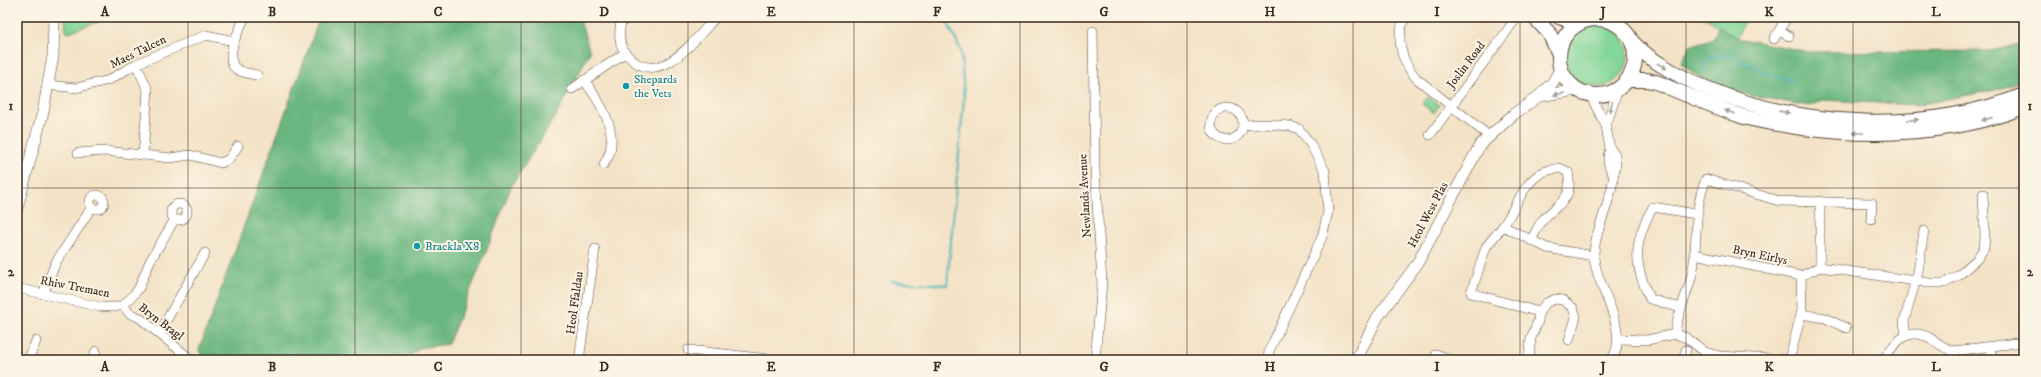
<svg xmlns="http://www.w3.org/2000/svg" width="2041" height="377" viewBox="0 0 2041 377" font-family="'IM FELL DW Pica',serif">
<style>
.green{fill:#82d598;stroke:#5e805b}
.forest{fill:#69b680;stroke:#52704f}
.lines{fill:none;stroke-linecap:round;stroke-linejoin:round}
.stream{stroke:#44b4bb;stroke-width:2}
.minor-casing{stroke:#574637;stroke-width:10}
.tertiary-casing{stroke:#574637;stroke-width:12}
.primary-casing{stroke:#574637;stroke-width:16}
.minor{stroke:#fff;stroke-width:9}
.tertiary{stroke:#fff;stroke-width:11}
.primary{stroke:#fff;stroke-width:14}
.oneway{fill:#a79f9a}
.grid{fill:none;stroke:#3b2a1e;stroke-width:1;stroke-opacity:0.55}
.culture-dot{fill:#0f9aa8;stroke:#fcf5e5;stroke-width:1.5}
.labels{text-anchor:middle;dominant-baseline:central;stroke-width:4;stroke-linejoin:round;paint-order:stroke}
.street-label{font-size:12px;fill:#3b2a1e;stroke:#fcf5e5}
.culture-label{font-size:12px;fill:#0d838f;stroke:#fcf5e5;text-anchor:start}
.neatline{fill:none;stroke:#3b2a1e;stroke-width:1.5}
.grid-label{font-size:13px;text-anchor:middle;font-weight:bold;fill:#3b2a1e}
</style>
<rect width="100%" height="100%" fill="#fcf5e5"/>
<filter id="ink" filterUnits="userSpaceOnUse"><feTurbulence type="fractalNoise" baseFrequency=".025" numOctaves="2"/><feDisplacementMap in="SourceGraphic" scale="8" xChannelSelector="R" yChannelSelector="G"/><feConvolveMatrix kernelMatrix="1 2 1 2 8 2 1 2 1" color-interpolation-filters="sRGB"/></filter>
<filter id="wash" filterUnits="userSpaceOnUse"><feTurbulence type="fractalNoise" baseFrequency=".012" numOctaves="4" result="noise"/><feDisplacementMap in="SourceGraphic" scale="16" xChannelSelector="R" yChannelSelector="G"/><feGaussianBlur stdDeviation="0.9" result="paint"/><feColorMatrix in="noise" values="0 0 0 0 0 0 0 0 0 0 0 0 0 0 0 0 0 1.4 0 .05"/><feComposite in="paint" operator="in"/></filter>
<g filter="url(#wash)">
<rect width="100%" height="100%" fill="#f3e2c6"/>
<g class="green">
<path d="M65 17H112L66 33Z"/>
<path d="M1704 17H1747L1737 38Z"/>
<circle cx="1596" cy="55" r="32"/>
<path d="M1428 97 1439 105 1434 113 1422 104Z"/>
</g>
<g class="forest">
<path d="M320 17H579L590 52 556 116 511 187 484 257 448 344 420 348 404 360H204L199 350Z"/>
<path d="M1718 26 1737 38 1809 52 1987 51 2005 48 2024 42V80L2000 89 1916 105 1823 100 1809 106 1753 96 1721 87 1696 75 1681 63 1690 46 1714 38Z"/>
</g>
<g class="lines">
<g class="stream">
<path d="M1701 72 1710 57 1729 55 1765 73 1792 80"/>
<path d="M891 281 947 285 964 98 961 51 945 17"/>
</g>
</g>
</g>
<g filter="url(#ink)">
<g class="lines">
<g class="minor-casing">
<g id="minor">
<path d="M623 17C618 29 618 45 627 55 659 91 695 39 716 17"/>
<path d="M1405 17C1395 39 1401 60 1416 78L1489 136"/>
<path d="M1447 17H1448"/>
<path d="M1093 31 1095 170 1102 282 1095 360"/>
<path d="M1779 31 1789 36"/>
<path d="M1774 39 1787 17"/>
<path d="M234 41C227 67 232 71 257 75"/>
<path d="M136 64 148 90 143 155 170 158 190 155 221 163 229 159 238 146"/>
<path d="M584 80C601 103 623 136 604 164"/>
<path d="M48 85 76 88 109 80 136 64 206 35 234 41 245 17"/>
<path d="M572 89 625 53"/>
<path d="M1590 95 1606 126 1610 149 1615 154 1616 165C1614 172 1613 179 1612 186 1608 208 1593 236 1594 258 1597 289 1632 332 1611 360"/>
<circle cx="1227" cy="124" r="16"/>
<path d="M1243 125 1265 124 1290 126 1299 129 1311 145 1325 171 1328 212 1322 237 1269 351 1268 360"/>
<path d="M1606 126 1618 89"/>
<path d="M1430 135 1515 20"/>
<path d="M1610 149C1606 158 1608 166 1613 174"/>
<path d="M78 153 104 151 143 155"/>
<circle cx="97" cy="202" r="7"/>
<path d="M1820 201V267L1929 283H1945L1959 275 1977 259 1984 248 1985 236 1983 194"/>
<circle cx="179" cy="212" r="8"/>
<path d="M1503 226C1516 208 1522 185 1541 173 1546 170 1554 169 1560 168L1568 172C1574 202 1558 202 1542 221 1538 226 1535 234 1531 240"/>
<path d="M1694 254 1801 276 1820 267"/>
<path d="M17 288 100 307H115L123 305 131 298 139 288 150 261 175 219"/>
<path d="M43 294 56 262 92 207"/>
<path d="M123 305 129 313 140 318 188 357"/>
<path d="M1681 308 1650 299C1633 264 1633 242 1653 207L1696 214"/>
<path d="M1539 312 1471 293 1486 247 1503 226 1547 248 1594 256"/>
<path d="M1801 314 1825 318 1846 328"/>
<path d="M159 333 205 253"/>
<path d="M1675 334C1677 312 1689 292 1693 270 1698 238 1693 211 1706 179L1779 201 1872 203 1871 219"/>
<path d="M1906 335 1904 322 1918 272 1924 231"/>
<path d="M1619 339 1647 340 1675 334 1687 338 1705 352 1719 356 1790 360"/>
<path d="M1990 347 1992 360"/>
<path d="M688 350 777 360"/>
<path d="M1436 354 1451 360"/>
<path d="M28 360 36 341"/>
<path d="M93 360 96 351"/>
<path d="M579 360 595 249"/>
<path d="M1529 360 1531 338 1538 321 1539 312 1546 303 1555 299 1563 300 1573 308 1576 317 1569 340"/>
<path d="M1683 360 1686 350"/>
<path d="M1789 360 1802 311 1801 276"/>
<path d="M1883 360C1895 342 1907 326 1930 338 1938 343 1945 349 1954 351L2024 342"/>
</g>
</g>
<g class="tertiary-casing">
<g id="tertiary">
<path d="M1617 17 1623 29"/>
<path d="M1587 20 1590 17"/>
<path d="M1539 96 1578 90"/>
<path d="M17 208 43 112 53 56 54 17"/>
<path d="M1356 360 1377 318 1417 264 1480 145 1514 114 1539 96 1553 82 1561 68"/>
</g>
</g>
<g class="primary-casing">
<g id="primary">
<path d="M1534 17 1549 33 1559 54"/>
<path d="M1559 17 1579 23"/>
<circle cx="1597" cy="57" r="38"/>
<path d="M1632 42C1653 63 1679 76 1706 88 1804 129 1925 134 2024 95"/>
<path d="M1628 80H1647L1656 82C1684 94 1712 106 1741 116 1761 122 1783 125 1803 128 1878 138 1953 134 2024 107"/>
</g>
</g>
<use href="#minor" class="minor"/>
<use href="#tertiary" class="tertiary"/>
<use href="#primary" class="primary"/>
</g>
<defs><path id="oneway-solid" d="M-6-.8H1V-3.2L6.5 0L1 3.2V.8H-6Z"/></defs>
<g class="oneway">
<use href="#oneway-solid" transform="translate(1662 66) rotate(29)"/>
<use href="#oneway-solid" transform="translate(1559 94) rotate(170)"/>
<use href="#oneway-solid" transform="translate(1611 107) rotate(104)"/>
<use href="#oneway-solid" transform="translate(1730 112) rotate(-160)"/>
<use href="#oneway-solid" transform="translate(1784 112) rotate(11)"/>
<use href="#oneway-solid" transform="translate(1987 119) rotate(165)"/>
<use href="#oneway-solid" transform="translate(1913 120) rotate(-4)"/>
<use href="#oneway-solid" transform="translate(1858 133) rotate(-177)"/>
</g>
</g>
<path class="grid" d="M188 17V360M355 17V360M521 17V360M688 17V360M854 17V360M1020 17V360M1187 17V360M1353 17V360M1520 17V360M1686 17V360M1853 17V360M17 188H2024"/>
<g class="culture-dot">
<circle cx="626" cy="86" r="4"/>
<circle cx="417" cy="246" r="4"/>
</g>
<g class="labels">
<g class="street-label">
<text transform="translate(138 52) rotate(-26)">Maes Talcen</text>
<text transform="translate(1466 65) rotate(-53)">Joslin Road</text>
<text transform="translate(1085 196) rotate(-93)">Newlands Avenue</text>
<text transform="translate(1428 215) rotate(-62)">Heol West Plas</text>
<text transform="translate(1760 255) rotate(12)">Bryn Eirlys</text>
<text transform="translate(75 287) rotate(11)">Rhiw Tremaen</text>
<text transform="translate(575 303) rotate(-82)">Heol Ffaldau</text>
<text transform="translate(161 322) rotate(37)">Bryn Bragl</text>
</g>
<g class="culture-label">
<text x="634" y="79">Shepards<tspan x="634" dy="14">the Vets</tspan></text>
<text x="425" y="246">Brackla X8</text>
</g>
</g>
<rect width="2041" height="377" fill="none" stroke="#fcf5e5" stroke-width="44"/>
<rect x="22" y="22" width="1997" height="333" class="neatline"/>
<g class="grid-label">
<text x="105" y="16">A</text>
<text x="272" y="16">B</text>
<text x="438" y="16">C</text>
<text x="604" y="16">D</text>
<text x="771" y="16">E</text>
<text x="937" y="16">F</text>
<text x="1104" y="16">G</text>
<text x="1270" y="16">H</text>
<text x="1437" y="16">I</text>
<text x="1603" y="16">J</text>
<text x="1769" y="16">K</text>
<text x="1936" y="16">L</text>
<text x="11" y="110">1</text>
<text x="2030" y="110">1</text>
<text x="11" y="276">2</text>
<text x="2030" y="276">2</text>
<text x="105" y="371">A</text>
<text x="272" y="371">B</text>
<text x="438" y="371">C</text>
<text x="604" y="371">D</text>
<text x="771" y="371">E</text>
<text x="937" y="371">F</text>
<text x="1104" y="371">G</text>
<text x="1270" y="371">H</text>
<text x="1437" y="371">I</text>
<text x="1603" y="371">J</text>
<text x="1769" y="371">K</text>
<text x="1936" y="371">L</text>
</g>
</svg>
